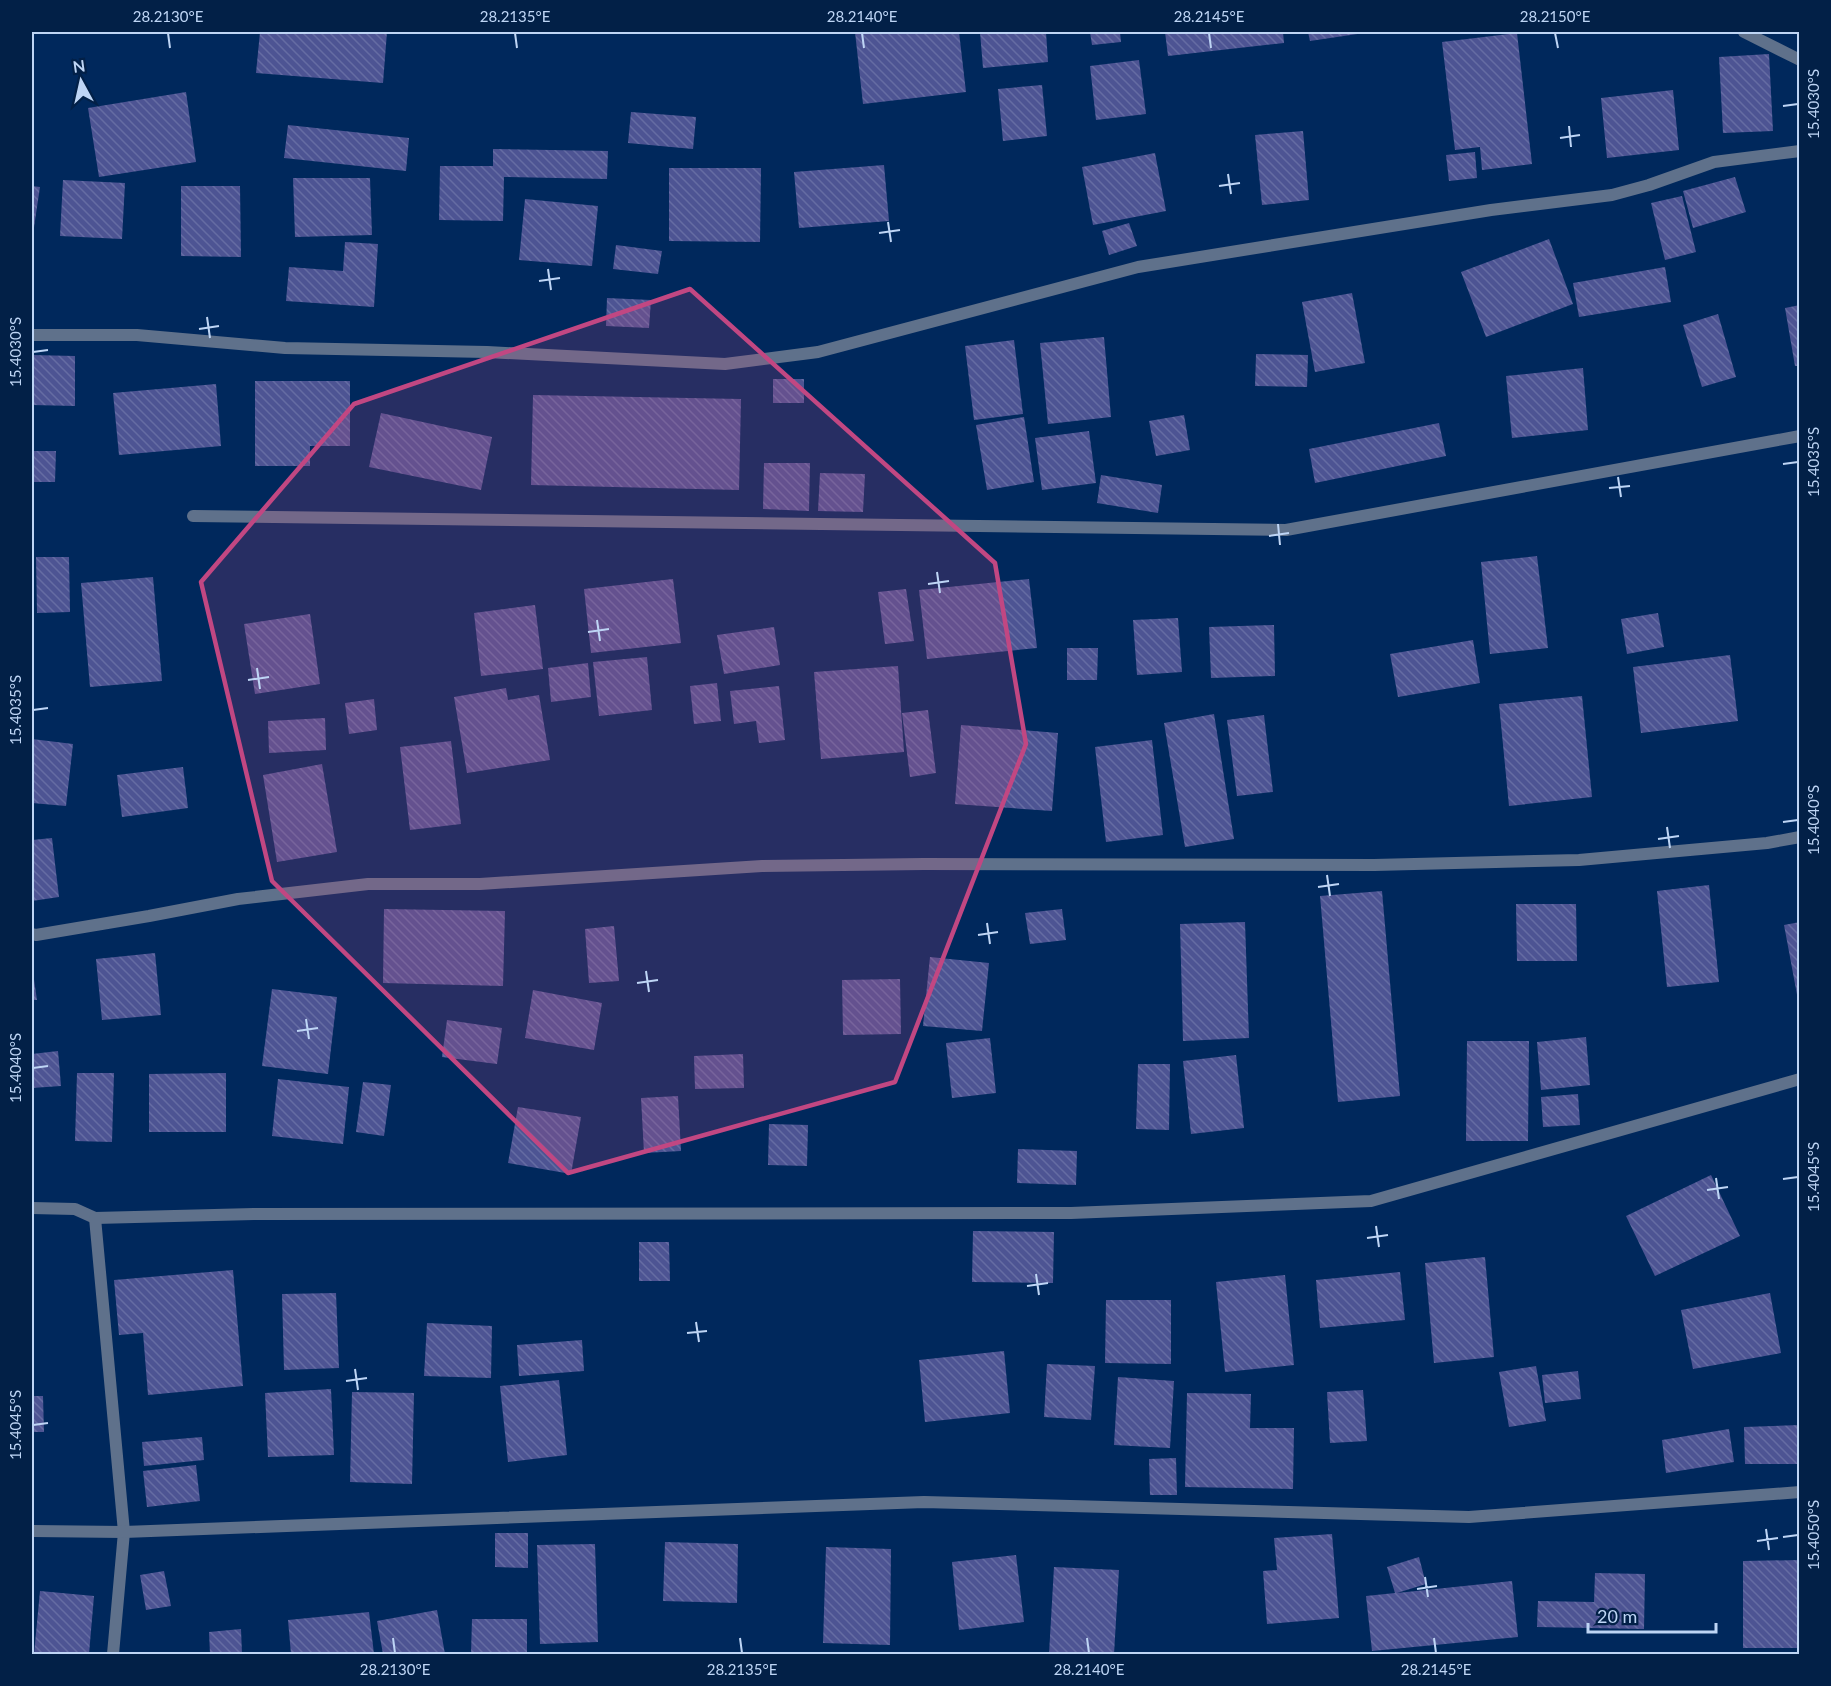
<svg xmlns="http://www.w3.org/2000/svg" width="1831" height="1686" viewBox="0 0 1831 1686" font-family="Lato,sans-serif">
<style>
.building{fill:url(#building-back-hatch)}
.lines{fill:none;stroke-linecap:round;stroke-linejoin:round}
.minor{stroke:#5f718b;stroke-width:12}
.marked{fill:#c14782;fill-opacity:0.2;stroke:#c14782;stroke-width:4.5;stroke-linejoin:round}
.ticks{fill:none;stroke:#bed5f5;stroke-width:2}
.neatline{fill:none;stroke:#bed5f5;stroke-width:2}
.ticks-label{font-size:15px;text-anchor:middle;fill:#bed5f5}
</style>
<defs>
<pattern id="building-back-hatch" width="6" height="6" patternUnits="userSpaceOnUse" patternTransform="scale(1.5)"><rect width="6" height="6" fill="#4d5493"/><path d="M-1 5l2 2M0 0l6 6M5-1l2 2" fill="none" stroke="#656ca3"/></pattern>
</defs>
<rect width="100%" height="100%" fill="#00285c"/>
<g class="building">
<path d="M260 32H387L383 83 256 73Z"/>
<path d="M855 32H959L966 92 863 104Z"/>
<path d="M980 32H1046L1048 62 983 68Z"/>
<path d="M1090 32H1120L1121 42 1092 45Z"/>
<path d="M1165 32H1283L1284 43 1168 56Z"/>
<path d="M1308 32H1364V33L1310 41Z"/>
<path d="M1517 33 1532 164 1482 170 1480 147 1455 150 1442 42Z"/>
<path d="M1769 54 1773 131 1723 133 1719 57Z"/>
<path d="M1139 60 1146 114 1096 120 1090 66Z"/>
<path d="M1042 85 1047 136 1003 141 998 89Z"/>
<path d="M1673 90 1679 150 1607 158 1601 98Z"/>
<path d="M186 92 196 162 99 177 88 108Z"/>
<path d="M631 112 696 117 693 149 628 143Z"/>
<path d="M288 125 409 138 406 171 284 158Z"/>
<path d="M1303 131 1309 200 1262 205 1255 135Z"/>
<path d="M493 149 608 151 607 179 504 177 503 221 439 220 440 166H493Z"/>
<path d="M1475 152 1477 178 1449 181 1446 155Z"/>
<path d="M1155 153 1166 211 1093 225 1082 167Z"/>
<path d="M884 165 889 221 799 228 794 172Z"/>
<path d="M669 168H761L760 242 669 241Z"/>
<path d="M1735 177 1746 212 1693 228 1683 191Z"/>
<path d="M293 178H370L372 235 295 237Z"/>
<path d="M63 180 125 183 122 239 60 236Z"/>
<path d="M32 186 40 187 33 234H32Z"/>
<path d="M181 186H240L241 257 181 256Z"/>
<path d="M1682 196 1696 252 1665 260 1651 203Z"/>
<path d="M525 199 598 206 592 266 519 260Z"/>
<path d="M1129 223 1137 246 1109 255 1102 231Z"/>
<path d="M1549 239 1573 304 1486 337 1461 272Z"/>
<path d="M345 242 378 244 374 307 286 301 289 267 343 271Z"/>
<path d="M616 245 662 251 658 274 613 269Z"/>
<path d="M1665 267 1671 302 1579 317 1573 283Z"/>
<path d="M1352 293 1365 363 1315 372 1302 302Z"/>
<path d="M607 298 651 300 649 328 606 326Z"/>
<path d="M1800 305V366H1795L1785 308Z"/>
<path d="M1718 314 1736 377 1702 387 1683 325Z"/>
<path d="M1104 337 1111 417 1048 424 1040 343Z"/>
<path d="M1014 340 1023 414 974 420 965 346Z"/>
<path d="M1256 354 1308 355 1307 387 1255 386Z"/>
<path d="M32 355 75 356V406L32 405Z"/>
<path d="M1583 368 1588 430 1512 438 1506 376Z"/>
<rect x="773" y="379" width="31" height="24"/>
<path d="M255 381H350V446H310V466H255Z"/>
<path d="M216 384 221 446 119 455 113 393Z"/>
<path d="M533 395 741 399 739 490 531 485Z"/>
<path d="M381 413 492 437 481 490 369 467Z"/>
<path d="M1184 415 1190 450 1156 456 1149 421Z"/>
<path d="M1024 417 1034 482 987 490 976 425Z"/>
<path d="M1439 423 1446 456 1315 483 1309 449Z"/>
<path d="M1089 431 1096 483 1042 490 1035 438Z"/>
<path d="M32 451H56L55 482H32Z"/>
<path d="M764 463H810L809 511 763 509Z"/>
<path d="M820 473 865 474 863 512 818 511Z"/>
<path d="M1101 475 1162 485 1158 513 1097 503Z"/>
<path d="M1537 556 1548 648 1490 654 1481 562Z"/>
<path d="M36 557H69L70 612 37 613Z"/>
<path d="M153 577 162 681 90 687 81 583Z"/>
<path d="M673 579 681 643 591 653 584 589Z"/>
<path d="M1029 579 1037 648 927 659 919 590Z"/>
<path d="M906 589 914 641 885 644 878 592Z"/>
<path d="M535 605 543 669 481 676 474 613Z"/>
<path d="M1658 613 1664 647 1627 654 1621 619Z"/>
<path d="M310 614 320 684 255 694 244 624Z"/>
<path d="M1178 618 1182 672 1137 675 1133 620Z"/>
<path d="M1274 625 1275 676 1211 678 1209 627Z"/>
<path d="M774 627 780 665 724 674 717 635Z"/>
<path d="M1473 640 1480 683 1398 697 1390 654Z"/>
<path d="M1067 648H1098L1097 680H1067Z"/>
<path d="M1730 655 1738 721 1641 733 1633 667Z"/>
<path d="M647 657 652 710 599 716 593 662Z"/>
<path d="M588 663 591 697 551 702 548 668Z"/>
<path d="M898 666 904 752 821 759 814 672Z"/>
<path d="M717 683 721 721 694 724 690 686Z"/>
<path d="M779 686 785 740 759 743 756 721 734 724 730 691Z"/>
<path d="M506 688 508 700 539 695 550 760 467 773 454 697Z"/>
<path d="M1582 696 1592 797 1509 806 1499 704Z"/>
<path d="M374 699 377 730 349 734 345 703Z"/>
<path d="M928 710 936 773 910 777 902 713Z"/>
<path d="M1214 714 1234 839 1185 847 1164 723Z"/>
<path d="M1264 715 1273 792 1237 796 1227 720Z"/>
<path d="M325 718 326 750 269 753 268 721Z"/>
<path d="M961 725 1058 733 1052 811 955 804Z"/>
<path d="M32 739 73 744 66 806 32 803Z"/>
<path d="M1152 740 1163 835 1106 842 1095 747Z"/>
<path d="M451 741 461 824 410 830 400 747Z"/>
<path d="M322 764 337 852 277 862 263 775Z"/>
<path d="M183 767 188 808 122 817 117 775Z"/>
<path d="M52 838 59 897 32 901V840Z"/>
<path d="M1709 885 1719 982 1667 987 1657 891Z"/>
<path d="M1382 891 1400 1096 1338 1102 1320 896Z"/>
<path d="M1516 904H1576L1577 961H1517Z"/>
<path d="M384 909 505 911 503 986 383 983Z"/>
<path d="M1062 909 1066 940 1030 944 1025 913Z"/>
<path d="M1245 922 1249 1038 1183 1041 1180 924Z"/>
<path d="M1800 922V1000H1798L1784 925Z"/>
<path d="M614 926 619 981 589 983 585 929Z"/>
<path d="M155 953 161 1015 102 1020 96 959Z"/>
<path d="M930 957 989 963 982 1031 923 1026Z"/>
<path d="M32 966 37 1000H32Z"/>
<path d="M900 979 901 1034 843 1035 842 980Z"/>
<path d="M272 989 337 997 328 1074 262 1066Z"/>
<path d="M533 990 602 1003 594 1050 525 1038Z"/>
<path d="M447 1020 502 1028 497 1064 442 1057Z"/>
<path d="M1586 1037 1590 1085 1541 1090 1537 1042Z"/>
<path d="M990 1038 996 1093 952 1098 946 1043Z"/>
<path d="M1467 1041H1529L1528 1141H1466Z"/>
<path d="M58 1051 61 1086 32 1088V1054Z"/>
<path d="M743 1054 744 1088 695 1089 694 1056Z"/>
<path d="M1236 1055 1244 1128 1191 1134 1183 1061Z"/>
<path d="M1138 1064H1170L1169 1130 1136 1129Z"/>
<path d="M77 1073H114L112 1142 75 1141Z"/>
<path d="M226 1073V1132H149V1074Z"/>
<path d="M278 1079 349 1087 343 1144 272 1136Z"/>
<path d="M363 1082 391 1085 384 1136 356 1132Z"/>
<path d="M1578 1094 1580 1125 1543 1127 1541 1097Z"/>
<path d="M678 1096 681 1151 644 1153 641 1098Z"/>
<path d="M518 1107 581 1117 571 1174 508 1163Z"/>
<path d="M769 1124 808 1125 807 1166 768 1165Z"/>
<path d="M1018 1149 1077 1151 1076 1185 1017 1183Z"/>
<path d="M1711 1175 1740 1236 1655 1276 1626 1216Z"/>
<path d="M973 1231 1054 1232 1053 1283 972 1282Z"/>
<path d="M639 1242H669L670 1281H639Z"/>
<path d="M1485 1257 1494 1357 1434 1363 1425 1263Z"/>
<path d="M233 1270 243 1386 148 1395 143 1333 119 1335 114 1280Z"/>
<path d="M1400 1272 1405 1320 1320 1328 1316 1280Z"/>
<path d="M1285 1275 1294 1365 1225 1372 1216 1282Z"/>
<path d="M336 1293 339 1368 284 1370 282 1294Z"/>
<path d="M1770 1293 1781 1353 1693 1369 1681 1310Z"/>
<path d="M1106 1300H1171V1364L1105 1363Z"/>
<path d="M427 1323 492 1326 491 1378 424 1376Z"/>
<path d="M582 1340 584 1371 519 1376 517 1345Z"/>
<path d="M1004 1351 1010 1413 925 1422 919 1360Z"/>
<path d="M1047 1364 1095 1366 1091 1420 1044 1417Z"/>
<path d="M1536 1366 1546 1421 1509 1427 1499 1372Z"/>
<path d="M1578 1371 1581 1399 1545 1403 1542 1375Z"/>
<path d="M1118 1377 1174 1381 1170 1448 1114 1445Z"/>
<path d="M559 1380 567 1455 508 1462 500 1386Z"/>
<path d="M331 1389 334 1455 268 1457 265 1393Z"/>
<path d="M1363 1390 1367 1441 1330 1443 1327 1392Z"/>
<path d="M352 1392 414 1393 412 1484 350 1482Z"/>
<path d="M1187 1393 1251 1394 1250 1428H1294L1293 1489 1185 1487Z"/>
<path d="M32 1396H43L44 1432H32Z"/>
<path d="M1800 1425V1464H1745L1744 1427Z"/>
<path d="M1729 1429 1734 1462 1666 1473 1662 1440Z"/>
<path d="M202 1437 204 1460 144 1466 142 1442Z"/>
<path d="M1176 1458 1177 1495H1150L1149 1459Z"/>
<path d="M196 1465 200 1501 147 1507 143 1471Z"/>
<path d="M495 1533H528V1568L495 1567Z"/>
<path d="M1332 1534 1339 1618 1267 1624 1263 1571 1277 1570 1274 1538Z"/>
<path d="M665 1542 738 1544 737 1603 663 1601Z"/>
<path d="M595 1544 598 1642 540 1644 537 1545Z"/>
<path d="M826 1547 891 1549 890 1645 823 1643Z"/>
<path d="M1016 1555 1024 1622 959 1630 952 1562Z"/>
<path d="M1419 1557 1426 1584 1397 1593 1512 1581 1518 1637 1372 1651 1366 1596 1395 1593 1387 1567Z"/>
<path d="M1800 1560V1648H1743V1561Z"/>
<path d="M1054 1567 1119 1570 1114 1654H1049Z"/>
<path d="M164 1571 171 1606 146 1610 140 1575Z"/>
<path d="M1595 1573 1645 1574 1644 1629 1537 1627 1538 1601 1594 1602Z"/>
<path d="M40 1591 94 1596 89 1654H34Z"/>
<path d="M437 1610 445 1654H383L377 1621Z"/>
<path d="M369 1612 374 1654H291L288 1620Z"/>
<path d="M472 1619H527V1654H471Z"/>
<path d="M241 1629 242 1654H210L209 1632Z"/>
</g>
<g class="lines">
<g class="minor">
<path d="M1744 32 1800 60"/>
<path d="M32 335H137L285 348 487 352 725 364 818 352 1138 267 1491 210 1612 195 1649 185 1714 162 1800 151"/>
<path d="M193 516 1286 530 1800 436"/>
<path d="M32 934 36 935 149 916 238 899 368 884H480L762 866 924 864 1374 865 1579 860 1767 843 1800 837"/>
<path d="M32 1208 75 1209 95 1218 254 1214 1071 1213 1371 1201 1800 1079"/>
<path d="M95 1218 124 1532 113 1654"/>
<path d="M32 1531 124 1532 924 1502 1469 1517 1800 1492"/>
</g>
</g>
<path class="marked" d="M690 289 995 563 1026 744 895 1082 568 1173 272 881 201 582 354 404Z"/>
<path class="ticks" d="M168 33 170 48M515 33 517 48M862 33 864 48M1209 33 1211 48M1555 33 1558 48M1783 106 1798 104M1569 126 1571 147M1560 138 1580 135M1228 174 1231 194M1219 186 1240 183M888 222 891 242M879 233 900 230M548 269 551 290M539 281 560 278M207 317 210 338M199 329 219 326M33 352 48 350M1783 464 1798 462M1618 477 1621 497M1609 488 1630 486M1278 524 1280 545M1269 536 1289 533M937 572 940 593M928 584 949 581M597 620 600 641M588 632 609 629M257 668 260 689M248 680 269 677M33 710 48 708M1783 822 1798 820M1667 827 1670 848M1658 839 1679 836M1327 875 1330 896M1318 887 1339 884M987 923 990 944M978 935 998 932M646 971 649 992M637 983 658 980M306 1019 309 1039M297 1031 318 1028M33 1068 48 1066M1716 1178 1719 1199M1783 1179 1798 1177M1707 1190 1728 1187M1376 1226 1379 1247M1367 1238 1388 1235M1036 1274 1039 1295M1027 1286 1048 1283M696 1322 699 1342M687 1333 707 1331M355 1369 358 1390M346 1381 367 1378M33 1425 48 1423M1766 1529 1769 1550M1783 1537 1798 1535M1757 1541 1778 1538M1425 1577 1428 1597M1417 1589 1437 1586M393 1638 395 1653M740 1638 742 1653M1087 1638 1089 1653M1434 1638 1436 1653"/>
<rect width="1831" height="1686" fill="none" stroke="#022047" stroke-width="66"/>
<g transform="translate(81 81) rotate(352)" stroke="#022047" stroke-width="4.5" paint-order="stroke">
<path d="M0-4.5L10 22L0 15L-10 22Z" fill="#bed5f5"/>
<text y="-9" font-size="16" font-weight="bold" text-anchor="middle" fill="#bed5f5">N</text>
</g>
<path d="M1588 1623v9h128v-9" fill="none" stroke="#bed5f5" stroke-width="3"/>
<text x="1597" y="1623" font-size="18" fill="#bed5f5" stroke="#022047" stroke-width="4.5" paint-order="stroke">20 m</text>
<rect x="33" y="33" width="1765" height="1620" class="neatline"/>
<g class="ticks-label">
<text x="168" y="22">28.2130°E</text>
<text x="515" y="22">28.2135°E</text>
<text x="862" y="22">28.2140°E</text>
<text x="1209" y="22">28.2145°E</text>
<text x="1555" y="22">28.2150°E</text>
<text transform="translate(1814 104) rotate(-90)" y="5">15.4030°S</text>
<text transform="translate(16 352) rotate(-90)" y="5">15.4030°S</text>
<text transform="translate(1814 462) rotate(-90)" y="5">15.4035°S</text>
<text transform="translate(16 710) rotate(-90)" y="5">15.4035°S</text>
<text transform="translate(1814 820) rotate(-90)" y="5">15.4040°S</text>
<text transform="translate(16 1068) rotate(-90)" y="5">15.4040°S</text>
<text transform="translate(1814 1177) rotate(-90)" y="5">15.4045°S</text>
<text transform="translate(16 1425) rotate(-90)" y="5">15.4045°S</text>
<text transform="translate(1814 1535) rotate(-90)" y="5">15.4050°S</text>
<text x="395" y="1675">28.2130°E</text>
<text x="742" y="1675">28.2135°E</text>
<text x="1089" y="1675">28.2140°E</text>
<text x="1436" y="1675">28.2145°E</text>
</g>
</svg>
